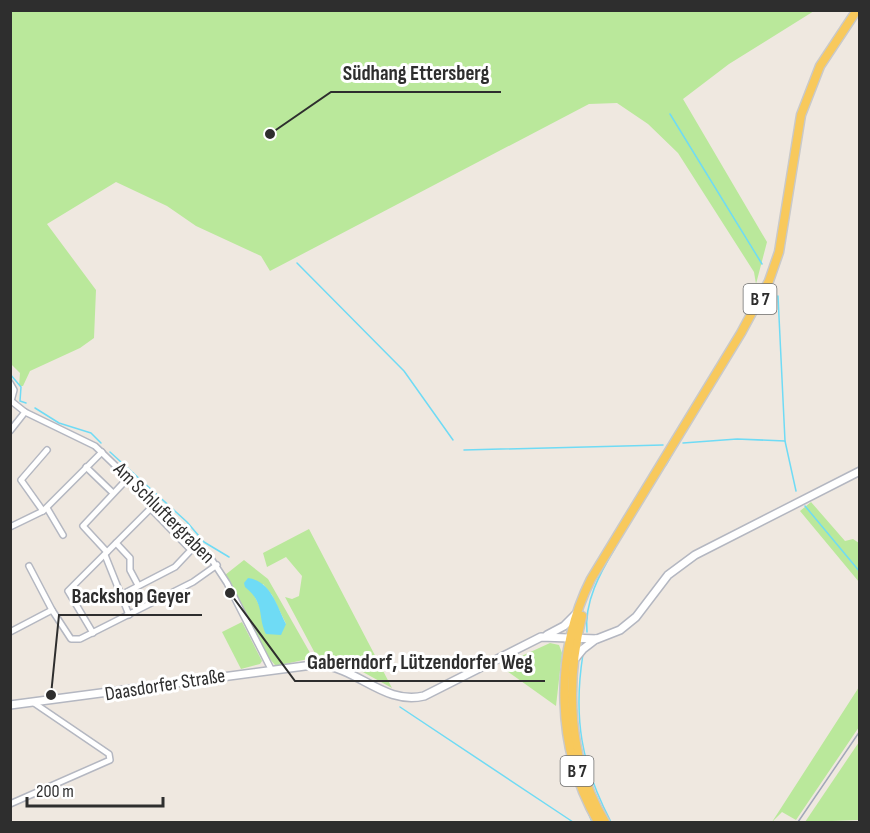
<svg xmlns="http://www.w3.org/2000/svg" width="870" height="833" viewBox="0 0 870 833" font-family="'Sofia Sans Condensed',sans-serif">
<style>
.green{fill:#bae89b;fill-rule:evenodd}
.water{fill:#6fdbf5}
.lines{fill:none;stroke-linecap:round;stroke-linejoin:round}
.stream{stroke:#6fdbf5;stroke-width:1.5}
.minor-casing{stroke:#b4b7c1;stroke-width:8}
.tertiary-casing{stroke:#b4b7c1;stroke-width:10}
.primary-casing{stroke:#c9c9c9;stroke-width:11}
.minor{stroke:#fff;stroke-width:5}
.tertiary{stroke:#fff;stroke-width:7}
.primary{stroke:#f8c95c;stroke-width:8}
.rail{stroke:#a2a7b9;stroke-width:1.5}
.labels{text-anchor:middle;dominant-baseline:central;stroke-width:6;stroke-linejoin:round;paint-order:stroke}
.shield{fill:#fff;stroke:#6d6d6d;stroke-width:1.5}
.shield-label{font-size:18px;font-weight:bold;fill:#2e2e2e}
.street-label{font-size:20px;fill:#2e2e2e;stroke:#fff}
.leader{fill:none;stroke:#2e2e2e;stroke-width:2}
.callout-dot{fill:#2e2e2e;stroke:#fff;stroke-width:2}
.callout-label{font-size:21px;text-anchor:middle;font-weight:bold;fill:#2e2e2e;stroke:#fff;stroke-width:6;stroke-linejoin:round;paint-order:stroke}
</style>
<rect width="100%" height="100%" fill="#efe8e0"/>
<g class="green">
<path d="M10 11 11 10 814 11 729 64 683 99 767 242 756 284 754 272 678 153 648 124 617 103 589 104 270 271 261 256 196 226 167 206 116 182 47 224 96 290 94 338 80 348 30 371 23 386H19L20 373 10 363Z"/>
<path d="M811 502 845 541 853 539 859 543V582L800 511Z"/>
<path d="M309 529 392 688 341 660 317 657 285 597 292 599 299 596 302 576 286 557 267 567 263 553Z"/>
<path d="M244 560 268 579 313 658 280 665H275L268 657 225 575ZM263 584 272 595 286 624 264 628 262 611 253 593Z"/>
<path d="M242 622 262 661 260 664 241 669 222 632Z"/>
<path d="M550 643 559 645 562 653 556 706 500 666Z"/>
<path d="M859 687V727L796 820 782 812 772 822Z"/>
<path d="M859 742V820L805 822Z"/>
</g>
<path class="water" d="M248 578C271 581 277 606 286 624L281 635 266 634C257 616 266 604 245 587L244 583Z"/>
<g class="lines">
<g class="stream">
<path d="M670 114 762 264"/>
<path d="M297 263 404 371 453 440"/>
<path d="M778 296 785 441"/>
<path d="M10 374 21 387 20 401 26 403"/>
<path d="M35 408 59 423 91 433 101 443"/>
<path d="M683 443 737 439 785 441 796 491"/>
<path d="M464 450 663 445"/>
<path d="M110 452 187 522 204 542 229 557"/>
<path d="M666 465 670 458"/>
<path d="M805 506 860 572"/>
<path d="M587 632C584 602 600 573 615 548"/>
<path d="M583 654C573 717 581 765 611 822"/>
<path d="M562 665 563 651"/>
<path d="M561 698V676"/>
<path d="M400 707 573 822"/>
<path d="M586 807 592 822"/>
</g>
<g class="minor-casing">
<g id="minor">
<path d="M10 383 14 390 11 401"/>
<path d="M10 400 25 412 95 446 210 557 227 583 271 669"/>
<path d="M10 431 25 412"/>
<path d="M86 467 113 493"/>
<path d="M47 508 63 535"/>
<path d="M43 511 21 480 47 450"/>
<path d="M10 527 43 511 102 452"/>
<path d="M116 543 130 558V570L138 585"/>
<path d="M107 552 83 526 129 477"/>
<path d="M105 555 129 615"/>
<path d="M29 566 52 610"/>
<path d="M119 596 175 567 191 550 150 508"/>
<path d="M10 632 52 610 71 639H80L193 582 217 565"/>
<path d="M93 633 68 591 155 504"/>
<path d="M10 804 110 760 109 754 34 703"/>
</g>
</g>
<g class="tertiary-casing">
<g id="tertiary">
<path d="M547 635 564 626 576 614"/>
<path d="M574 660 583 649 596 639"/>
<path d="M10 705 320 664C360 670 385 705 424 696L541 637 597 639 620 630 636 617 668 575 695 555 860 471"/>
</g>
</g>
<g class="primary-casing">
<g id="primary">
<path d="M582 616C565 685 568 761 605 822"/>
<path d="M598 822C556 750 553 655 591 579L741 333 769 281 779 252 801 115 820 66 857 10"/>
</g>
</g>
<use href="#minor" class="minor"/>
<use href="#tertiary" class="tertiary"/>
<use href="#primary" class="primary"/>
<path class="rail" d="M798 822 860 731"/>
</g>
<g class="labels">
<g class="shield">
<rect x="743.5" y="284" width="33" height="30" rx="4.5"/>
<rect x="560.5" y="756" width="33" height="30" rx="4.5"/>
</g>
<g class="shield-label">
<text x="760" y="299">B 7</text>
<text x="577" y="771">B 7</text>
</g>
<g class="street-label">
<text transform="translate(164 513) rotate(45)">Am Schluftergraben</text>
<text transform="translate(165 685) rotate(-9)">Daasdorfer Straße</text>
</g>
</g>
<path class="leader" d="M270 134L331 92H501M51 695L59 615H202M230 593L295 681H545"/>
<g class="callout-dot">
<circle cx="270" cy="134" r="6"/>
<circle cx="51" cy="695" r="6"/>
<circle cx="230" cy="593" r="6"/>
</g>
<g class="callout-label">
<text x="416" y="80">Südhang Ettersberg</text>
<text x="131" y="603">Backshop Geyer</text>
<text x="420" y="669">Gaberndorf, Lützendorfer Weg</text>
</g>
<rect width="870" height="833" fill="none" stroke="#2e2e2e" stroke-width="24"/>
<path d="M27 797v9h136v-9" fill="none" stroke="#2e2e2e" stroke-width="3"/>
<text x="36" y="797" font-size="18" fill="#2e2e2e" stroke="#ffffff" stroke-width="4.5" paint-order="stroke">200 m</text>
</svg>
